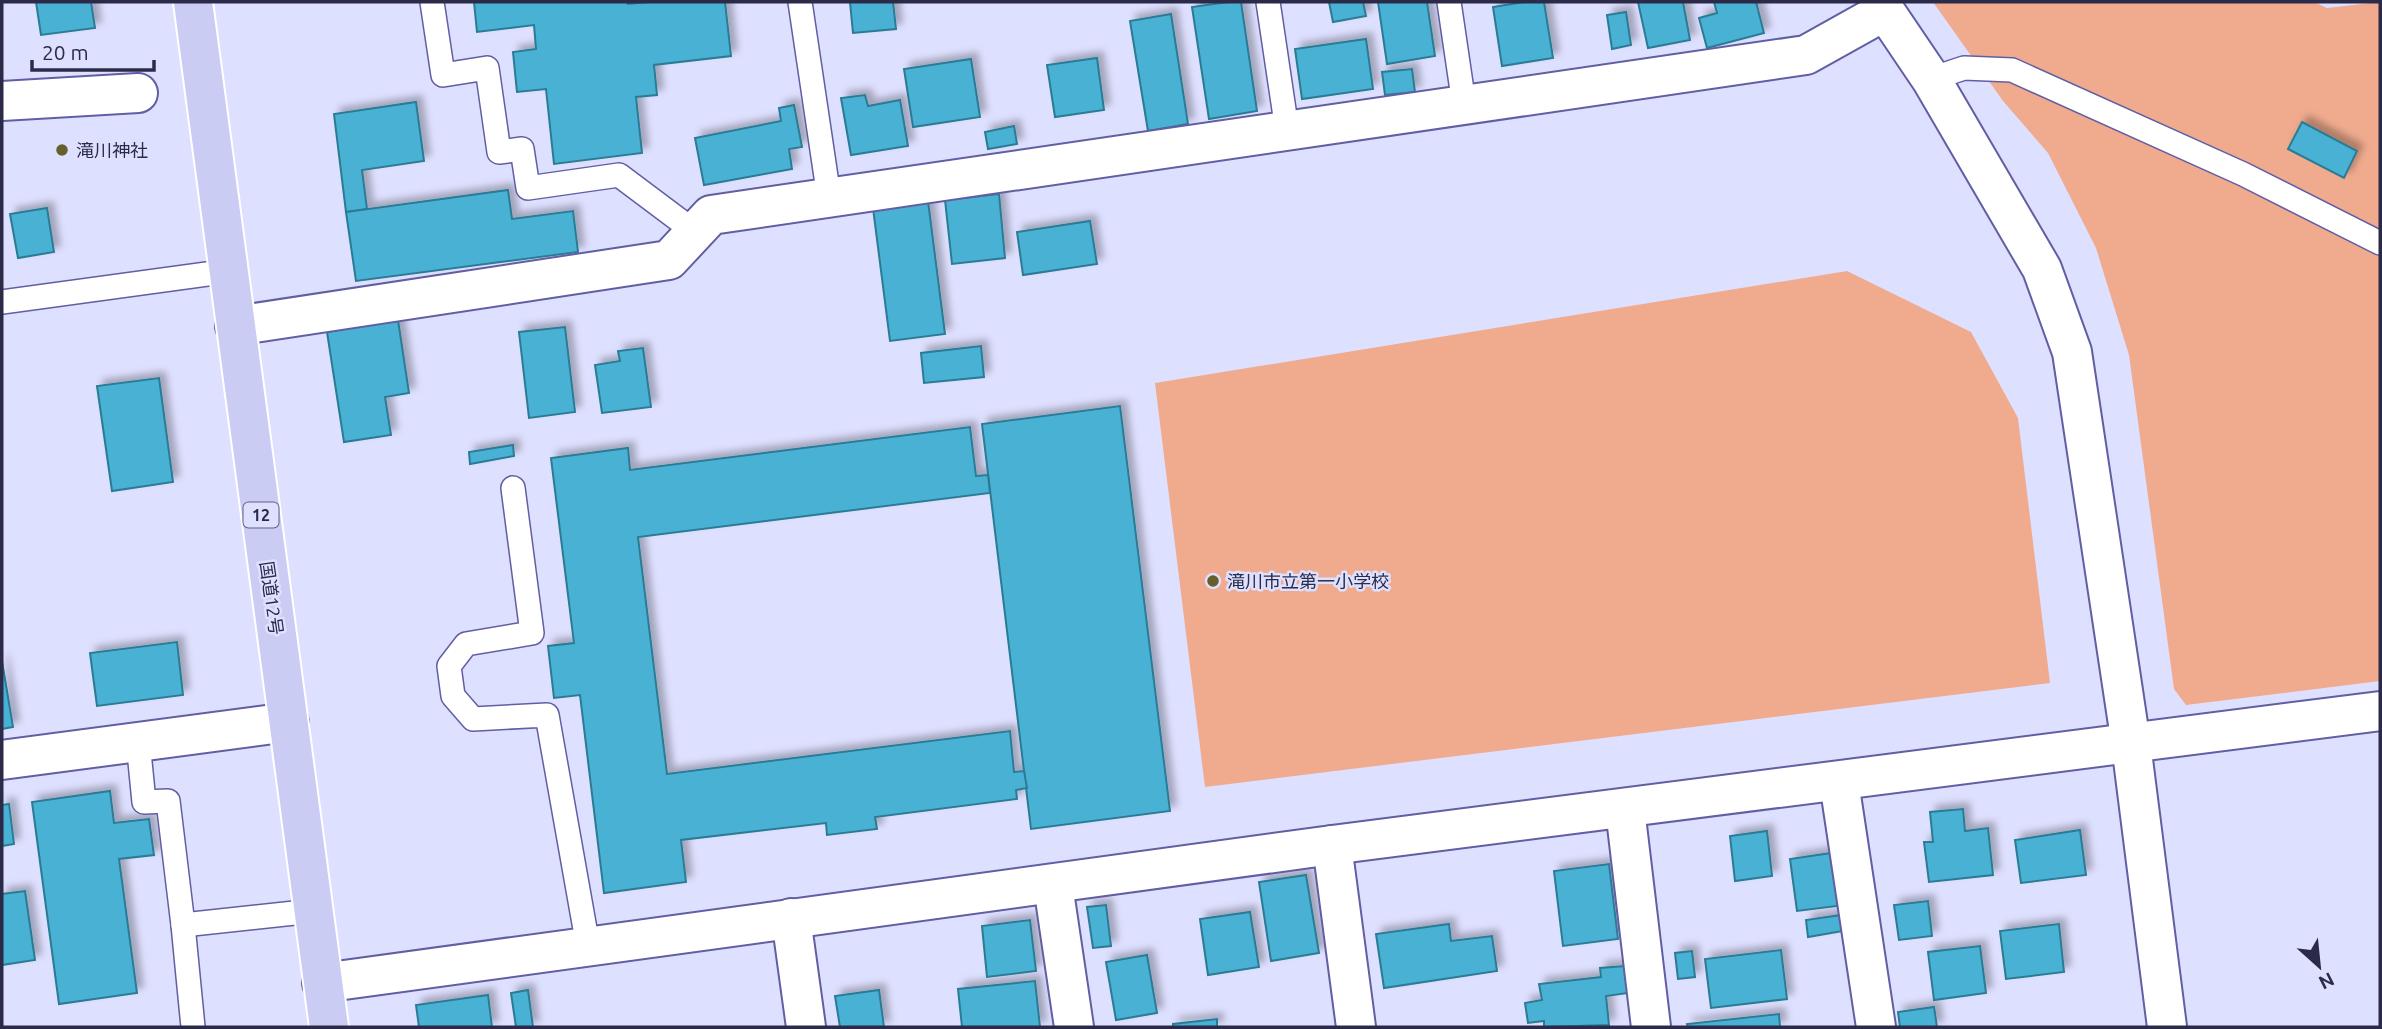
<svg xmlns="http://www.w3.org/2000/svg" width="2382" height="1029" viewBox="0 0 2382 1029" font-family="Ubuntu,'Noto Sans JP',sans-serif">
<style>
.green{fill:#f0ab8e}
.building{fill:#4ab1d4;stroke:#2b7b94;stroke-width:2;filter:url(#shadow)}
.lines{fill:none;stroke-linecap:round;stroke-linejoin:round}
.lane-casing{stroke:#615ea3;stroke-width:26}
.street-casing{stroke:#615ea3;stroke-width:42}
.secondary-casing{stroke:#615ea3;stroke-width:42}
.highway-casing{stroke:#fff;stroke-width:42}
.lane{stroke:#fff;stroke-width:23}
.street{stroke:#fff;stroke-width:38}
.secondary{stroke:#fff;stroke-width:38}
.highway{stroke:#cbccf4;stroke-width:38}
.poi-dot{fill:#645f2b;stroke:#dee0ff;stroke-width:2.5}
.labels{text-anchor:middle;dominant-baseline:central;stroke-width:5;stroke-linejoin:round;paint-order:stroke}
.shield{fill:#dee0ff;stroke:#616180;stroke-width:2}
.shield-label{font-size:16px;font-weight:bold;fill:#2b2b49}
.poi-label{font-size:18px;fill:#2b2b49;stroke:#dee0ff;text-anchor:start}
.street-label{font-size:18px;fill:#2b2b49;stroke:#dee0ff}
</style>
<defs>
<filter id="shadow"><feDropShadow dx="6" dy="-6" stdDeviation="3.5" flood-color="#0004"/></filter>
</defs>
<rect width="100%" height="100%" fill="#dee0ff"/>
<g class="green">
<path d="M1933 2H2314L2327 8 2380 2V681L2186 705 2174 689 2129 355 2096 248 2048 153 2003 101Z"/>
<path d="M1847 271 1971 332 2018 418 2050 683 1205 787 1155 383Z"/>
</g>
<g class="building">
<path d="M36 2H91L95 28 41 35Z"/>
<path d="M474 2H627L628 4 649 2H725L731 56 654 65 657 95 636 97 642 153 554 164 546 89 517 92 513 52 536 49 534 25 477 32Z"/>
<path d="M850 2H893L896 29 853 33Z"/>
<path d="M1228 2H1241L1257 111 1209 119 1192 7Z"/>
<path d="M1329 2H1363L1366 16 1333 22Z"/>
<path d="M1378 2H1427L1435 56 1387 64Z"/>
<path d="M1524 2H1544L1553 58 1502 66 1493 7Z"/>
<path d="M1638 2H1683L1690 40 1648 48Z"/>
<path d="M1714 2H1756L1764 33 1707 48 1699 18 1717 13Z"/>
<path d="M1626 12 1631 45 1612 49 1607 15Z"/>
<path d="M1171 14 1188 124 1148 131 1130 21Z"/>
<path d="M1366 39 1373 89 1302 99 1295 49Z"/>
<path d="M1097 58 1104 110 1055 117 1047 65Z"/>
<path d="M971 59 980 117 913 127 904 69Z"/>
<path d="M1412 69 1415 92 1385 95 1382 72Z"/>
<path d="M865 95 868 106 900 100 908 146 851 155 841 98Z"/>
<path d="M416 102 424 161 362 170 367 209 346 212 334 114Z"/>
<path d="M794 105 802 147 789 149 792 169 704 185 695 138 781 121 779 108Z"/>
<path d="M2302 122 2357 151 2344 178 2288 149Z"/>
<path d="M1014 126 1017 144 988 149 985 132Z"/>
<path d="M508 190 512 219 573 211 578 252 356 281 346 212Z"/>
<path d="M999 194 1005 258 952 264 945 200Z"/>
<path d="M928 201 945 334 890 341 873 208Z"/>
<path d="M47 208 54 252 18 258 10 214Z"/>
<path d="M1090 221 1097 264 1023 275 1017 232Z"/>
<path d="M398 320 409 393 385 397 391 435 344 442 327 332Z"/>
<path d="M565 327 575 412 529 418 519 332Z"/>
<path d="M981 346 984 377 924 383 921 353Z"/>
<path d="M643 348 651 407 602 413 595 365 620 361 618 351Z"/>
<path d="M159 378 173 482 112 491 97 386Z"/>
<path d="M1120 406 1170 811 1031 829 982 424Z"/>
<path d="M970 427 976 476 988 475 990 493 638 537 667 774 1010 731 1014 772 1024 771 1027 788 1016 790 1017 799 875 817 877 829 827 835 826 823 681 840 686 882 604 893 580 695 554 698 548 646 574 643 551 458 628 448 630 470Z"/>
<path d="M513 445 514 456 470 464 469 452Z"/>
<path d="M177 642 183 695 97 706 90 653Z"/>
<path d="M2 661 13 727 2 729Z"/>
<path d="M110 791 114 823 149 819 154 855 119 859 137 993 59 1004 32 802Z"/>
<path d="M9 804 14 844 2 846V805Z"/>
<path d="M1963 809 1965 831 1988 828 1993 875 1929 882 1924 842H1933L1930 812Z"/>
<path d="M2080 830 2086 875 2021 883 2015 840Z"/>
<path d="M1767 831 1772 876 1735 881 1730 836Z"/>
<path d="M1838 852 1845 905 1797 911 1790 859Z"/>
<path d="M1609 864 1618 939 1563 946 1554 871Z"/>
<path d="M1306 875 1319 953 1271 961 1259 882Z"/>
<path d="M25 891 35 960 2 965V894Z"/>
<path d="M1928 901 1932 936 1899 940 1894 905Z"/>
<path d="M1106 905 1111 946 1093 948 1087 907Z"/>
<path d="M1250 912 1259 967 1208 975 1200 919Z"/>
<path d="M1841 915 1843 931 1808 937 1806 920Z"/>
<path d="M1030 920 1036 971 987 977 982 926Z"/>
<path d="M1449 924 1451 941 1492 936 1497 971 1384 988 1376 934Z"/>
<path d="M2059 924 2064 972 2006 979 2000 931Z"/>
<path d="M1980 946 1986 993 1934 1000 1928 952Z"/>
<path d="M1781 950 1787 999 1711 1008 1705 959Z"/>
<path d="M1692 951 1695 977 1678 979 1675 953Z"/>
<path d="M1147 955 1157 1013 1116 1020 1106 962Z"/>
<path d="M1625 966 1628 993 1606 996 1609 1025 1544 1027V1021L1528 1023 1525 1003 1542 1000 1539 984 1601 977 1600 968Z"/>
<path d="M1035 981 1040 1027H962L958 989Z"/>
<path d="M528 990 533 1027H516L511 993Z"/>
<path d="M879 990 884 1027H840L835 996Z"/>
<path d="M488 995 492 1027H419L416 1005Z"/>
<path d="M1934 1007 1937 1027H1900L1898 1012Z"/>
<path d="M1779 1014 1780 1027H1688L1687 1024Z"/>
<path d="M1217 1019V1027H1173V1024Z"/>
</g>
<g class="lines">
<g class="lane-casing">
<g id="lane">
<path d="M432 2 443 75 487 68 499 152 522 149 528 188 619 175 695 232"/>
<path d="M800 2 829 197"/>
<path d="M1268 2 1287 130"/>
<path d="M1449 2 1464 104"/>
<path d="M1931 79 1964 68 2012 70 2243 174 2380 243"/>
<path d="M2 302 229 271"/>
<path d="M513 488 532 633 466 644 449 666 453 696 473 719 547 715 588 946"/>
<path d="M138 742 144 802 168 801 183 925 313 911"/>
<path d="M183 925 193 1027"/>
</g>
</g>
<g class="street-casing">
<g id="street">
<path d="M2 101 138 93"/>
<path d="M235 326 669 260 711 215 1806 55 1885 11"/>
<path d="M2 760 289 722"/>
<path d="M1839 782 1876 1027"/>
<path d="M1625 809 1651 1027"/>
<path d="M1332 845 1356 1027"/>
<path d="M1053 885 1074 1027"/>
<path d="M791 918 806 1027"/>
<path d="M322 983 1332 845 2380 711"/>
</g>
</g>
<g class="secondary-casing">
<path id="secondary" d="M1879 2 1931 79 2042 269 2072 352 2131 744 2167 1027"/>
</g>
<g class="highway-casing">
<path id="highway" d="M193 2 329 1027"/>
</g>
<use href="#lane" class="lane"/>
<use href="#street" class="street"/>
<use href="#secondary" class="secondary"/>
<use href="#highway" class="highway"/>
</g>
<g class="poi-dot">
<circle cx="62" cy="150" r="7"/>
<circle cx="1213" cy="581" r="7"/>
</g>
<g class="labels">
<rect class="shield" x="243.5" y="502.5" width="35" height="25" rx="5"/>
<g class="shield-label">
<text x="261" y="515">12</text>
</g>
<g class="poi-label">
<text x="76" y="150">滝川神社</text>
<text x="1227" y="581">滝川市立第一小学校</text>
</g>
<g class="street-label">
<text transform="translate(272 598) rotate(82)">国道12号</text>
</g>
</g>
<rect width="2382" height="1029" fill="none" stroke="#2b2b49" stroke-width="7"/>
<g transform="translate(2319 966) rotate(153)" stroke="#dee0ff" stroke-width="5" paint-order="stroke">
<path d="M0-5L12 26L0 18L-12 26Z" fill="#2b2b49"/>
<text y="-10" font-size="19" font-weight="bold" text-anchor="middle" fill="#2b2b49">N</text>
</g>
<path d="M32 60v10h122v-10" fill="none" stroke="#2b2b49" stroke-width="3.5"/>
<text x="42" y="60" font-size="21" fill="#2b2b49" stroke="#dee0ff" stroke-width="5" paint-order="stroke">20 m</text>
</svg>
